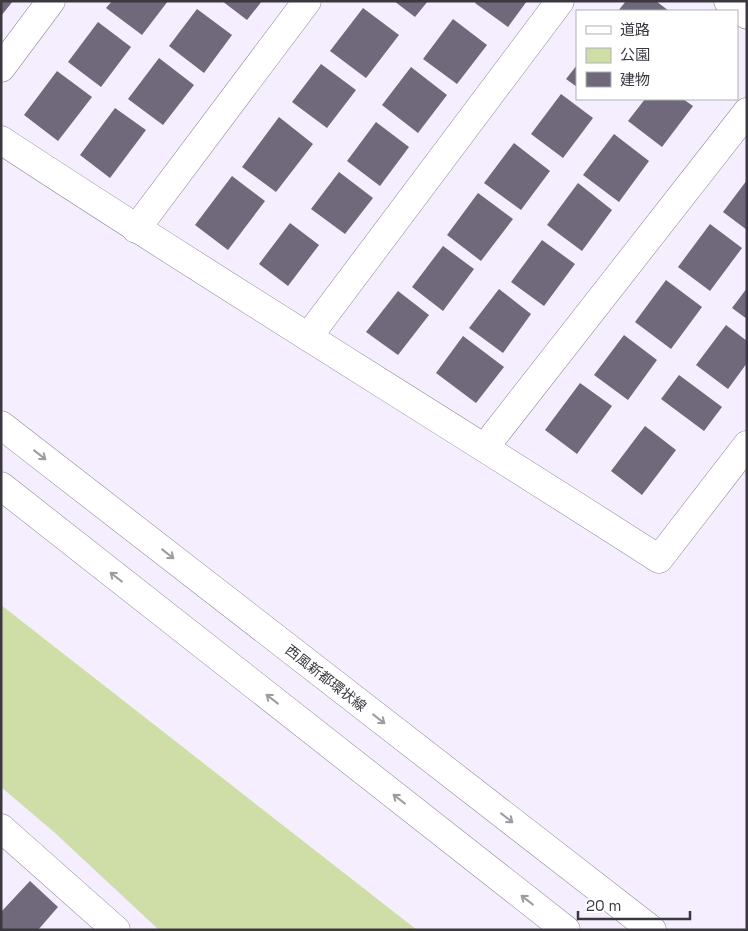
<svg xmlns="http://www.w3.org/2000/svg" width="748" height="931" viewBox="0 0 748 931" font-family="'Space Grotesk','Noto Sans JP',sans-serif">
<style>
.green{fill:#cfdda7}
.building{fill:#70697b}
.lines{fill:none;stroke-linecap:round;stroke-linejoin:round}
.minor-casing{stroke:#8e8699;stroke-width:29}
.minor{stroke:#fff;stroke-width:28}
.oneway{stroke:#9e9ca0}
.labels{text-anchor:middle;dominant-baseline:central;stroke-width:5;stroke-linejoin:round;paint-order:stroke}
.street-label{font-size:14px;fill:#3c3840;stroke:#fff}
</style>
<rect width="100%" height="100%" fill="#f5eefe"/>
<path class="green" d="M1 605 417 930H159L54 832 1 787Z"/>
<g class="building">
<path d="M1 1H13L1 16Z"/>
<path d="M112 1H168L142 35 106 8Z"/>
<path d="M222 1H262L247 20Z"/>
<path d="M394 1H428L415 17Z"/>
<path d="M477 1H527L508 27 475 3Z"/>
<path d="M626 1H656L669 11H618Z"/>
<path d="M363 8 399 35 366 78 330 51Z"/>
<path d="M197 9 232 35 204 73 169 46Z"/>
<path d="M453 19 487 45 457 84 423 59Z"/>
<path d="M98 22 131 47 101 87 68 62Z"/>
<path d="M159 58 194 85 163 125 128 99Z"/>
<path d="M321 64 356 90 327 128 292 102Z"/>
<path d="M577 65V87L566 79Z"/>
<path d="M411 67 447 95 418 133 382 105Z"/>
<path d="M57 71 92 97 58 141 24 115Z"/>
<path d="M561 94 593 118 563 158 531 134Z"/>
<path d="M645 99H683L693 106 662 147 628 121Z"/>
<path d="M115 108 146 130 110 178 80 155Z"/>
<path d="M279 117 313 144 276 192 242 167Z"/>
<path d="M376 122 409 147 380 186 347 161Z"/>
<path d="M614 134 649 161 619 202 583 175Z"/>
<path d="M514 143 550 171 521 210 484 183Z"/>
<path d="M339 172 373 198 345 234 311 209Z"/>
<path d="M232 176 265 201 228 250 195 225Z"/>
<path d="M747 180V230L723 212Z"/>
<path d="M578 183 612 210 582 251 547 225Z"/>
<path d="M478 193 513 219 481 261 447 235Z"/>
<path d="M290 223 319 245 288 286 259 264Z"/>
<path d="M710 224 742 248 710 291 678 267Z"/>
<path d="M542 240 575 264 544 306 511 282Z"/>
<path d="M443 246 474 269 443 311 412 287Z"/>
<path d="M666 280 702 307 671 349 635 322Z"/>
<path d="M747 288V319L732 308Z"/>
<path d="M499 289 531 314 503 353 469 328Z"/>
<path d="M398 291 429 315 398 355 366 332Z"/>
<path d="M726 325 747 341V363L728 389 696 365Z"/>
<path d="M624 335 657 360 628 400 594 375Z"/>
<path d="M463 336 504 367 476 403 436 373Z"/>
<path d="M679 375 722 407 704 431 661 399Z"/>
<path d="M580 383 612 406 577 454 545 430Z"/>
<path d="M645 426 676 450 642 495 611 471Z"/>
<path d="M30 881 58 907 38 930H1V912Z"/>
</g>
<g class="lines">
<g class="minor-casing">
<g id="minor">
<path d="M728 1 747 15"/>
<path d="M1 68 51 1"/>
<path d="M1 140C218 283 440 418 659 559L747 445"/>
<path d="M136 229 307 1"/>
<path d="M308 337 560 1"/>
<path d="M1 425 652 930"/>
<path d="M485 447 747 112"/>
<path d="M1 486 566 930"/>
<path d="M1 828 116 930"/>
</g>
</g>
<use href="#minor" class="minor"/>
</g>
<defs><path id="oneway-shaft" d="M-6 0H5M1.5-3L5.5 0L1.5 3" fill="none" stroke-width="1.6" stroke-linecap="round" stroke-linejoin="round" transform="scale(1.25)"/></defs>
<g class="oneway">
<use href="#oneway-shaft" transform="translate(40 455) rotate(38)"/>
<use href="#oneway-shaft" transform="translate(168 554) rotate(38)"/>
<use href="#oneway-shaft" transform="translate(116 577) rotate(-142)"/>
<use href="#oneway-shaft" transform="translate(272 699) rotate(-142)"/>
<use href="#oneway-shaft" transform="translate(379 719) rotate(38)"/>
<use href="#oneway-shaft" transform="translate(399 799) rotate(-142)"/>
<use href="#oneway-shaft" transform="translate(507 818) rotate(38)"/>
<use href="#oneway-shaft" transform="translate(527 900) rotate(-142)"/>
</g>
<g class="labels">
<g class="street-label">
<text transform="translate(326 678) rotate(38)">西風新都環状線</text>
</g>
</g>
<rect width="748" height="931" fill="none" stroke="#3c3840" stroke-width="5"/>
<rect x="576" y="10" width="162" height="90" fill="#ffffff" stroke="#b1afb3"/>
<rect x="586" y="26" width="25" height="8" fill="#ffffff" stroke="#b1afb3"/>
<text x="620" y="35" font-size="15" fill="#3c3840">道路</text>
<rect x="586" y="48" width="25" height="15" fill="#cfdda7" stroke="#b1afb3"/>
<text x="620" y="60" font-size="15" fill="#3c3840">公園</text>
<rect x="586" y="72" width="25" height="15" fill="#70697b" stroke="#b1afb3"/>
<text x="620" y="85" font-size="15" fill="#3c3840">建物</text>
<path d="M578 911v8h112v-8" fill="none" stroke="#3c3840" stroke-width="2.5"/>
<text x="586" y="911" font-size="15" fill="#3c3840" stroke="#ffffff" stroke-width="4" paint-order="stroke">20 m</text>
</svg>
